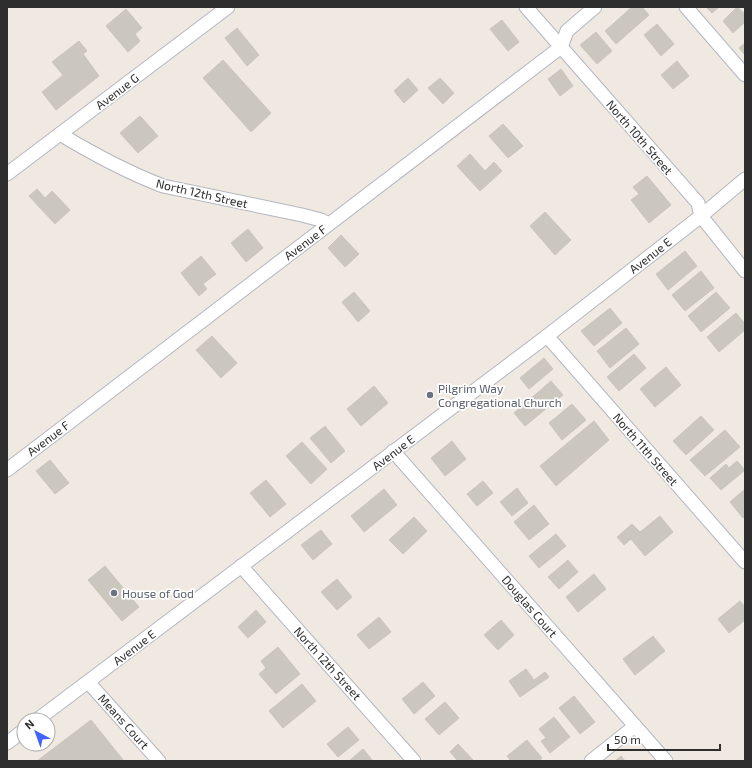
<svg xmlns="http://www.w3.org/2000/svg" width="752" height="768" viewBox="0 0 752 768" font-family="'Exo 2',sans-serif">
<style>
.building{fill:#cbc7bf;stroke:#cbc5ba}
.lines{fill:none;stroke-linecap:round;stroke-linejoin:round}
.street-casing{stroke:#b4b7c1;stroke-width:15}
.street{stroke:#fff;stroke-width:13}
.worship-dot{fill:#6b7280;stroke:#fff;stroke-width:1.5}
.labels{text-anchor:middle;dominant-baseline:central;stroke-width:3.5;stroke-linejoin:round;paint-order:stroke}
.street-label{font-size:12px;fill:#2e2e2e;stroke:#fff}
.worship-label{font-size:12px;fill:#5b616d;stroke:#fff;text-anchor:start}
</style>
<rect width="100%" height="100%" fill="#efe9e1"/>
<g class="building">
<path d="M632 7H642L649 15 616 44 605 31Z"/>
<path d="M709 7H719L712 13 707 8Z"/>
<path d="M737 7 745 14V22L733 33 723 21Z"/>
<path d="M126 9 142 28 135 34 140 41 128 52 106 26Z"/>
<path d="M502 20 519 42 508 51 490 29Z"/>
<path d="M657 24 674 44 661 56 644 35Z"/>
<path d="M237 28 259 55 247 66 225 38Z"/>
<path d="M596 32 612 51 597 64 580 45Z"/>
<path d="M79 41 87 51 83 54 99 76 56 110 42 92 63 75 52 62Z"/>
<path d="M745 43V55L739 48Z"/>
<path d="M223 60 271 113 251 132 203 78Z"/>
<path d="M677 61 689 76 673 89 661 75Z"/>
<path d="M561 69 573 86 560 96 548 79Z"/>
<path d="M408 78 418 90 404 103 394 91Z"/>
<path d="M440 78 454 93 443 104 428 88Z"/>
<path d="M140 116 158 136 138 153 120 133Z"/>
<path d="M503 124 523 146 508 158 489 136Z"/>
<path d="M470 154 485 171 494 162 502 171 480 191 457 166Z"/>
<path d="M647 176 671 205 649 223 631 200 639 194 633 187Z"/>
<path d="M37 189 45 198 52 191 70 210 55 224 29 196Z"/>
<path d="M545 212 571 240 555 255 530 226Z"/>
<path d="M248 229 263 248 246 262 231 243Z"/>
<path d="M341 235 359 254 345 267 328 248Z"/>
<path d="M685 251 697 266 668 290 656 274Z"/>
<path d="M201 256 216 274 203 284 207 289 199 296 181 273Z"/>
<path d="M701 271 714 288 685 311 672 295Z"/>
<path d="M354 292 370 311 358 322 342 302Z"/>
<path d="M716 292 730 308 701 332 688 316Z"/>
<path d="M610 308 622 323 594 346 581 331Z"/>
<path d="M736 313 745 324V330L719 352 707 337Z"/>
<path d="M626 328 639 344 610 368 597 351Z"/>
<path d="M212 336 237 363 221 378 196 350Z"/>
<path d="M634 354 646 368 619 391 607 377Z"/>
<path d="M544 358 553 369 529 389 520 378Z"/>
<path d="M666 367 681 385 655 407 640 389Z"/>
<path d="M551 381 563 395 525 426 514 413Z"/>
<path d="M374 386 388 403 361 426 347 409Z"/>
<path d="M572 404 586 420 562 440 549 423Z"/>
<path d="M701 416 714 430 686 455 673 441Z"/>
<path d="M594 421 609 440 556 486 540 466Z"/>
<path d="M325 426 345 451 331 463 310 438Z"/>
<path d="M725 430 740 447 705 476 690 460Z"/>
<path d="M452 441 466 459 445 476 431 458Z"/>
<path d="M302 442 327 469 311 484 286 456Z"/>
<path d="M50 460 69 483 55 494 36 471Z"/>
<path d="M737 461 745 470 721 490 710 478 726 464 729 468Z"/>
<path d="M266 480 286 504 270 517 250 493Z"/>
<path d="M483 481 493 493 477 506 467 494Z"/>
<path d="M517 488 528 503 512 516 500 502Z"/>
<path d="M384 489 397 505 364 532 351 516Z"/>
<path d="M745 489V516L743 518 730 502Z"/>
<path d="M534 505 549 524 529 540 514 522Z"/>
<path d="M660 516 673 532 645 556 631 539 624 545 617 537 632 524 640 532Z"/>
<path d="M414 517 427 531 403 554 389 540Z"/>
<path d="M321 530 332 544 313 560 301 545Z"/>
<path d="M556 534 566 546 539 568 529 556Z"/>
<path d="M568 560 578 572 559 589 548 577Z"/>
<path d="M105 566 139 607 122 621 88 580Z"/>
<path d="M594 574 606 589 578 612 566 597Z"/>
<path d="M337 579 352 597 337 610 321 592Z"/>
<path d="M740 601 745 607V620L729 633 718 619Z"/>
<path d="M256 610 266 622 248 638 238 627Z"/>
<path d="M379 617 391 632 369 649 357 635Z"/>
<path d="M501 620 514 635 498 650 484 635Z"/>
<path d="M653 636 665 651 635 675 623 659Z"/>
<path d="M278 647 300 674 276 694 259 674 266 668 261 661Z"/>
<path d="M526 669 534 680 545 672 549 677 520 697 509 681Z"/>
<path d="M423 682 435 696 414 714 402 699Z"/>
<path d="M302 684 316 701 283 728 269 711Z"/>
<path d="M574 696 595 722 580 734 559 708Z"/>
<path d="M445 702 459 718 439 735 425 719Z"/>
<path d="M554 717 570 737 550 753 541 741 546 738 539 729Z"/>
<path d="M91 720 124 761H37Z"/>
<path d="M348 727 359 740 338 757 327 744Z"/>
<path d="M527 740 542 758 539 761H511L507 756Z"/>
<path d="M458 744 474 761H458L450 752Z"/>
<path d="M363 749 373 761H349Z"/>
<path d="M621 756 625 761H615Z"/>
</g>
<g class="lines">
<g class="street-casing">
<g id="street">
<path d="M526 7 698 203 701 216 745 271"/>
<path d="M686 7 745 75"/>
<path d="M60 134C93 154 127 172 163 186L302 215 321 220 328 224"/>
<path d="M7 174 228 7"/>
<path d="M547 336 745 562"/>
<path d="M393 451 666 761"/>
<path d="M7 470 561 47 567 31 595 7"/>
<path d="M241 566 414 761"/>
<path d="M88 682 159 761"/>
<path d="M37 720 547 336 701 216 745 179"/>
<path d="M7 743 24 730"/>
<path d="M591 761 635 726"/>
</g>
</g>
<use href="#street" class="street"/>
</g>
<g class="worship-dot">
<circle cx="430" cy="395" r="4"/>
<circle cx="114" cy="593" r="4"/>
</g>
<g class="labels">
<g class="street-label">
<text transform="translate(117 91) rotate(-37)">Avenue G</text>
<text transform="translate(640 137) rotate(49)">North 10th Street</text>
<text transform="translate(202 193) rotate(13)">North 12th Street</text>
<text transform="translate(305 242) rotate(-37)">Avenue F</text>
<text transform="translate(650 255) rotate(-38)">Avenue E</text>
<text transform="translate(48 438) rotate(-37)">Avenue F</text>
<text transform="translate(646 449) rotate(49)">North 11th Street</text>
<text transform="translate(393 452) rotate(-37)">Avenue E</text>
<text transform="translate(530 606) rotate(49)">Douglas Court</text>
<text transform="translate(134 647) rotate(-37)">Avenue E</text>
<text transform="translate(328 663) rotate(48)">North 12th Street</text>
<text transform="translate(124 721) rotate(48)">Means Court</text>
</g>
<g class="worship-label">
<text x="438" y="388">Pilgrim Way<tspan x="438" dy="14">Congregational Church</tspan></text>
<text x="122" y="593">House of God</text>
</g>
</g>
<rect width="752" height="768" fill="none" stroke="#2e2e2e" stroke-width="16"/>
<g transform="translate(36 732) rotate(319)"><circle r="19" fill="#ffffff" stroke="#ababab"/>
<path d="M0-3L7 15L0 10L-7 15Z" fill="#4264fb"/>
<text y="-6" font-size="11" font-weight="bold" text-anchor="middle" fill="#2e2e2e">N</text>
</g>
<path d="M608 744v6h112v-6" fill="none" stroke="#2e2e2e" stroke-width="2"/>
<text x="614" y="744" font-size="12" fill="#2e2e2e" stroke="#ffffff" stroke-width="3" paint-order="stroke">50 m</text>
</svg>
